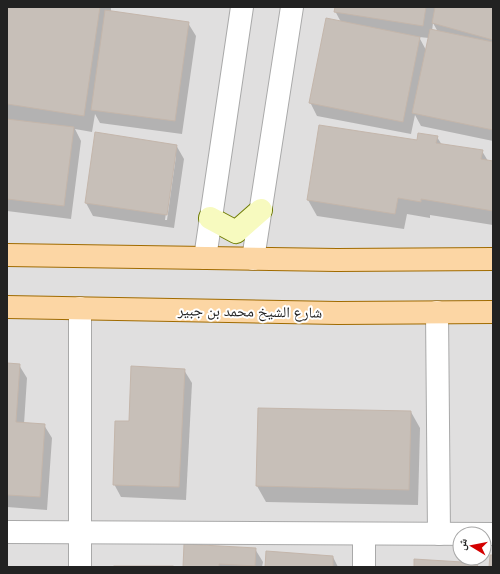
<svg xmlns="http://www.w3.org/2000/svg" width="500" height="574" viewBox="0 0 500 574" font-family="'Space Grotesk','Noto Naskh Arabic',sans-serif">
<style>
.residential{fill:#e0dfdf;fill-rule:evenodd}
.shadow{fill:#0003;fill-rule:evenodd}
.building{fill:#c7bfb8;stroke:#c4b6ab}
.lines{fill:none;stroke-linecap:round;stroke-linejoin:round}
.minor-casing{stroke:#a9a9a9;stroke-width:24}
.tertiary-casing{stroke:#a9a9a9;stroke-width:24}
.secondary-casing{stroke:#707d05;stroke-width:24}
.primary-casing{stroke:#a06b00;stroke-width:24}
.minor{stroke:#fff;stroke-width:22}
.tertiary{stroke:#fff;stroke-width:22}
.secondary{stroke:#f7fabf;stroke-width:22}
.primary{stroke:#fcd6a4;stroke-width:22}
.labels{text-anchor:middle;dominant-baseline:central;stroke-width:4;stroke-linejoin:round;paint-order:stroke}
.street-label{font-size:15px;fill:#222;stroke:#fff}
</style>
<rect width="100%" height="100%" fill="#f2efe9"/>
<path class="residential" d="M7 7H493V567H7ZM460 534H484V558H460Z"/>
<g class="shadow">
<path d="M7 7H111V12L188 23 196 36 182 134 100 123 95 114 92 132 75 129 81 141 71 219 7 211Z"/>
<path d="M336 7H493V141L421 126 415 115 411 134 317 116 310 102 341 22 335 11ZM433 23 438 32 432 31ZM419 37 429 38 426 50Z"/>
<path d="M96 134 176 145 184 159 174 228 93 216 86 203ZM174 156H176L167 220H165Z"/>
<path d="M437 137 442 145 482 151 488 161 493 162V225L430 215V218L407 214 404 229 317 216 308 200 418 142Z"/>
<path d="M7 364 19 365 27 378 24 424 44 425 52 438 47 510 7 507Z"/>
<path d="M184 370 192 383 186 500 121 497 114 484 130 422Z"/>
<path d="M259 409 411 412 420 428 418 505 266 502 257 486Z"/>
<path d="M255 549 263 562 262 567H184Z"/>
<path d="M333 557 338 567H266Z"/>
</g>
<g class="building">
<path d="M7 7H100L84 116 7 104Z"/>
<path d="M335 7H426L423 26 334 12Z"/>
<path d="M435 7H493V40L432 23Z"/>
<path d="M105 10 189 22 175 121 91 110Z"/>
<path d="M326 18 420 37 403 122 309 103Z"/>
<path d="M430 29 493 42V130L412 113Z"/>
<path d="M7 119 74 127 64 206 7 199Z"/>
<path d="M319 125 417 140 418 133 438 136 436 143 483 150 481 159 493 161V211L421 199V202L398 198 395 214 307 200Z"/>
<path d="M95 132 177 145 167 215 85 203Z"/>
<path d="M7 363 20 364 16 422 45 424 40 497 7 495Z"/>
<path d="M131 366 185 369 179 487 113 485 115 421H129Z"/>
<path d="M258 408 411 411 409 490 256 486Z"/>
<path d="M184 544 256 548 255 566 219 564V567H183Z"/>
<path d="M266 551 333 556V567H265Z"/>
<path d="M490 555H493V567H489Z"/>
<path d="M414 559 478 563 477 567H414Z"/>
<rect x="114" y="566" width="59" height="1"/>
</g>
<g class="lines">
<g class="minor-casing">
<g id="minor">
<path d="M80 308V567"/>
<path d="M437 312 439 534"/>
<path d="M7 532 493 534"/>
<path d="M364 534V567"/>
</g>
</g>
<g class="tertiary-casing">
<g id="tertiary">
<path d="M205 258 242 7"/>
<path d="M253 259 292 7"/>
</g>
</g>
<g class="secondary-casing">
<path id="secondary" d="M210 218 236 232 261 210"/>
</g>
<g class="primary-casing">
<g id="primary">
<path d="M7 255 337 260 493 259"/>
<path d="M7 307 338 313 493 312"/>
</g>
</g>
<use href="#minor" class="minor"/>
<use href="#tertiary" class="tertiary"/>
<use href="#secondary" class="secondary"/>
<use href="#primary" class="primary"/>
</g>
<g class="labels">
<g class="street-label">
<text transform="translate(250 311) rotate(1)">شارع الشيخ محمد بن جبير</text>
</g>
</g>
<rect width="500" height="574" fill="none" stroke="#222222" stroke-width="16"/>
<g transform="translate(472 546) rotate(280)"><circle r="19" fill="#ffffff" stroke="#a7a7a7"/>
<path d="M0-3L7 15L0 10L-7 15Z" fill="#d40000"/>
<text y="-6" font-size="11" font-weight="bold" text-anchor="middle" fill="#222222">ش</text>
</g>
</svg>
